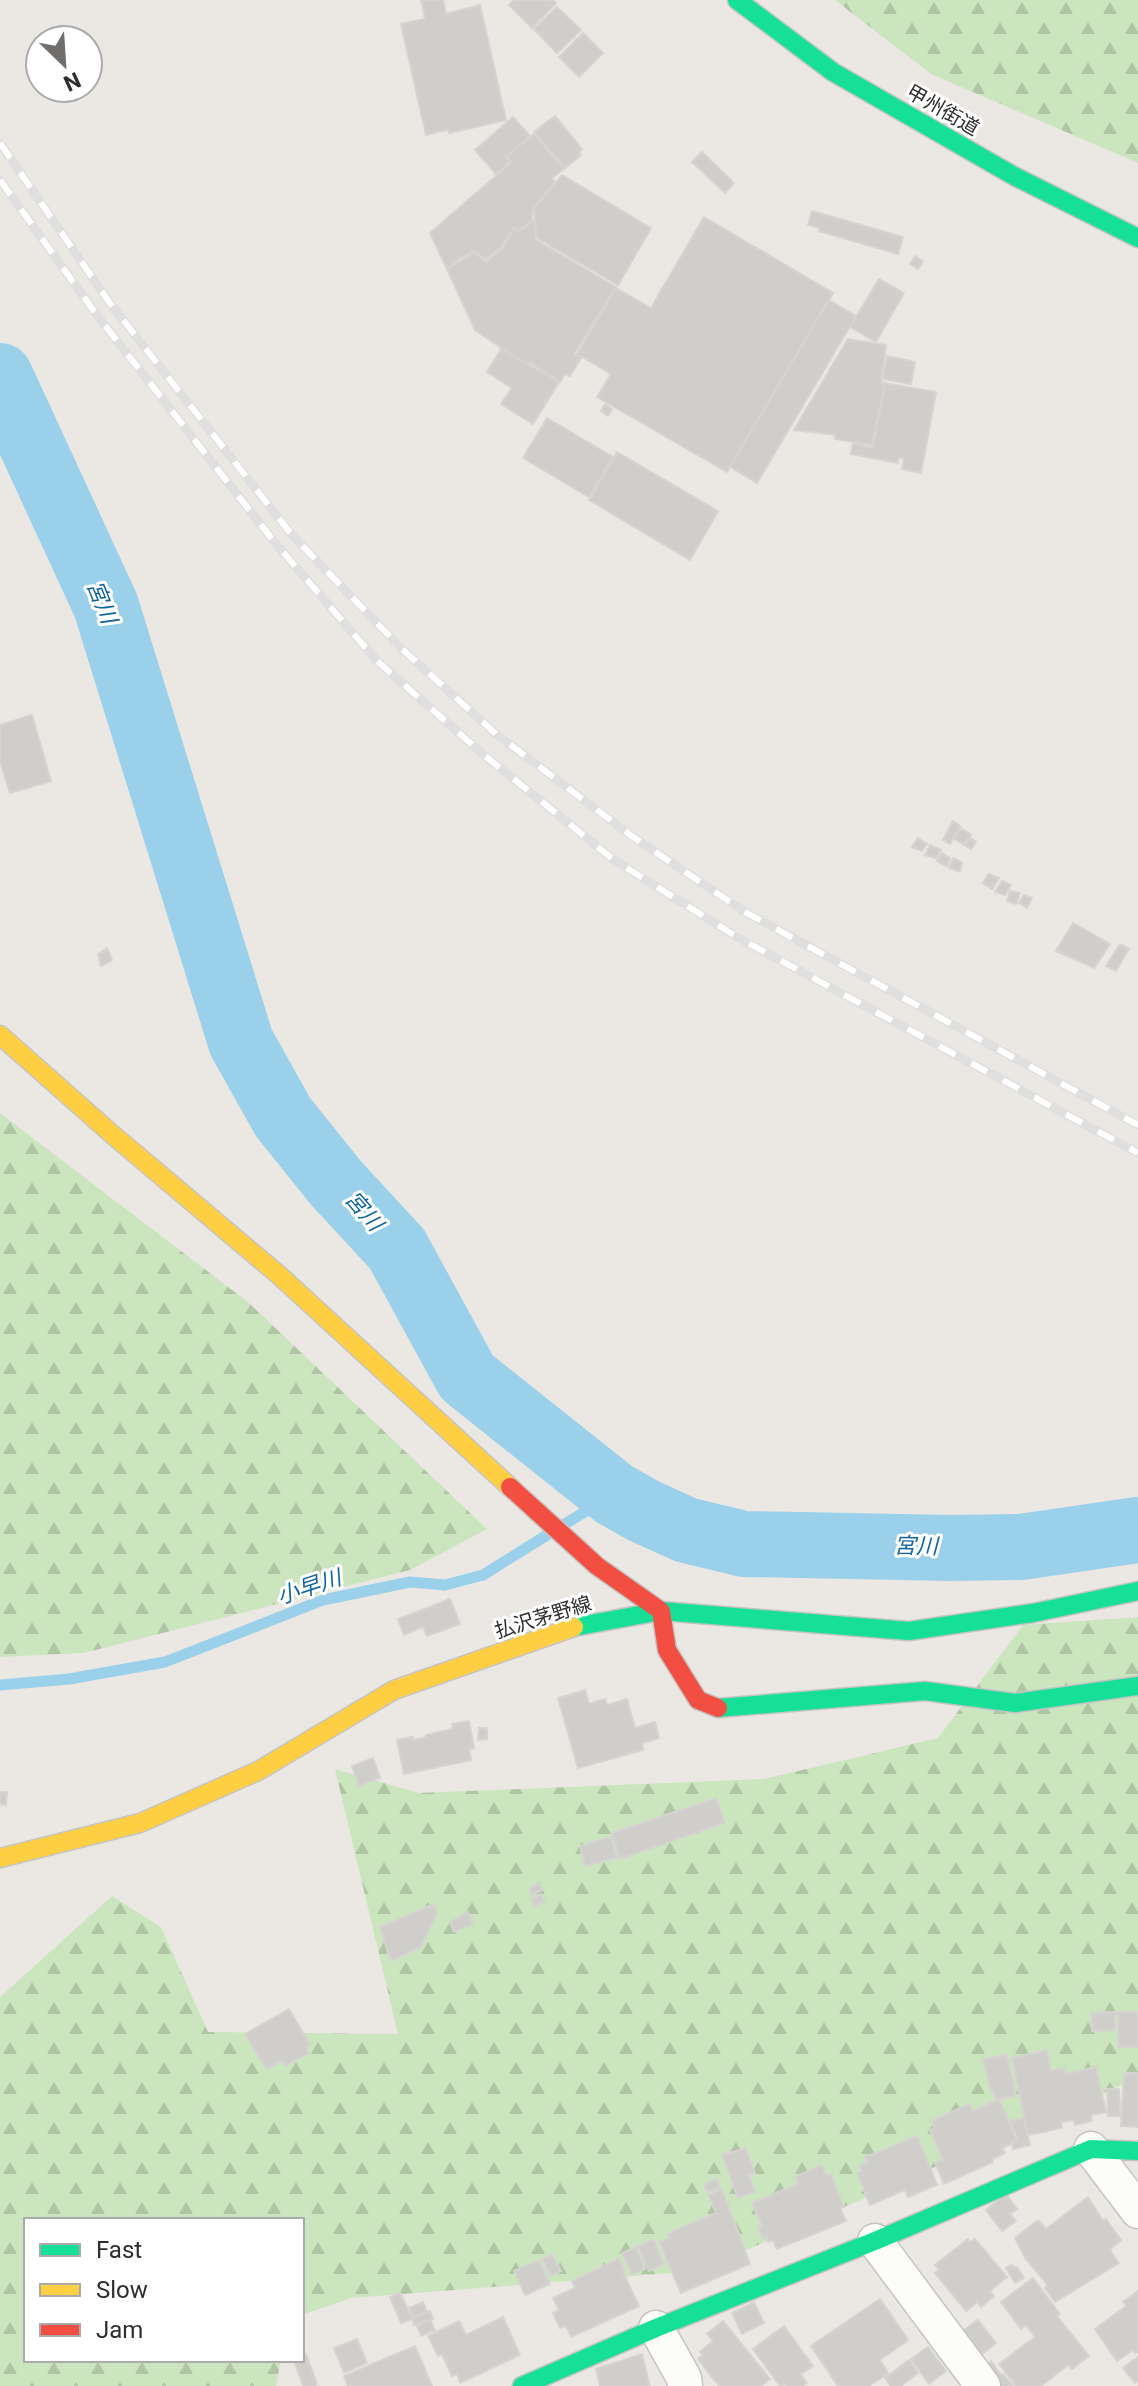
<svg xmlns="http://www.w3.org/2000/svg" width="1138" height="2386" viewBox="0 0 1138 2386" font-family="Roboto,'Noto Sans JP',sans-serif">
<style>
.forest{fill:url(#forest-firs)}
.lines{fill:none;stroke-linecap:round;stroke-linejoin:round}
.stream{stroke:#9ad0ea;stroke-width:11}
.river{stroke:#9ad0ea;stroke-width:66}
.building{fill:#d0cecb;stroke:#d6d4d0;stroke-width:2}
.street-casing{stroke:#c5c4c4;stroke-width:37}
.fast-casing{stroke:#c5c4c4;stroke-width:21}
.slow-casing{stroke:#c5c4c4;stroke-width:21}
.jam-casing{stroke:#c5c4c4;stroke-width:21}
.street{stroke:#fcfcfb;stroke-width:34}
.fast{stroke:#16e098;stroke-width:18}
.slow{stroke:#ffcf43;stroke-width:18}
.jam{stroke:#f24e42;stroke-width:18}
.rail-casing{stroke:#dfdfe0;stroke-width:9}
.rail{stroke:#fff;stroke-width:6;stroke-dasharray:18;stroke-linecap:butt}
.labels{text-anchor:middle;dominant-baseline:central;stroke-width:6;stroke-linejoin:round;paint-order:stroke}
.street-label{font-size:20px;fill:#2d2d2d;stroke:#fff}
.water-label{font-size:22px;font-style:italic;fill:#11649e;stroke:#fff}
</style>
<defs>
<pattern id="forest-firs" width="22" height="20" patternUnits="userSpaceOnUse" patternTransform="scale(2)"><rect width="22" height="20" fill="#cbe5be"/><path d="M5 1l3.5 6h-7zM16 11l3.5 6h-7z" fill="#afc5a4"/></pattern>
</defs>
<rect width="100%" height="100%" fill="#ebe8e4"/>
<g class="forest">
<path d="M835 0H1138V163L931 74Z"/>
<path d="M0 1113 249 1303 487 1529 410 1570 84 1653 0 1657Z"/>
<path d="M1138 1617V2081L1128 2082 699 2271 351 2298 302 2315V2220H26V2360H281L276 2386H0V1997L112 1896 161 1927 208 2032 398 2034 335 1769 419 1793 764 1779 938 1738 1023 1625Z"/>
</g>
<g class="lines">
<g class="stream">
<path d="M565 1524 614 1494"/>
<path d="M0 1685 69 1679 165 1662 323 1600 410 1582 445 1585 483 1575 547 1535"/>
</g>
<path class="river" d="M0 376 106 606 241 1042 283 1117 336 1183 397 1249 467 1377 614 1494 644 1511 686 1530 744 1544 951 1548 1021 1547 1138 1530"/>
</g>
<g class="building">
<path d="M421 0H443L446 14 480 5 506 120 449 133 448 129 426 135 401 24 425 19Z"/>
<path d="M514 0H553L556 3 532 28 509 5Z"/>
<path d="M557 7 581 30 557 53 534 29Z"/>
<path d="M583 33 603 53 579 77 559 57Z"/>
<path d="M555 116 582 149 579 152 581 155 565 168 534 132Z"/>
<path d="M513 117 530 136 506 157 510 161 496 174 475 150Z"/>
<path d="M534 134 564 169 552 178 555 182 533 209 532 220 519 230 514 227 502 246 486 259 474 251 460 258 447 269 430 233 512 162 507 156Z"/>
<path d="M702 152 734 183 725 193 692 162Z"/>
<path d="M562 175 651 228 618 285 537 238 534 208Z"/>
<path d="M812 211 903 237 898 254 819 231 820 228 808 225Z"/>
<path d="M704 217 833 293 727 472 597 397 611 374 577 354 616 288 651 308Z"/>
<path d="M535 220 536 240 616 287 574 354 581 358 570 376 565 374 560 382 529 362 527 365 475 330 447 269 474 253 486 262 504 247 514 229 519 232Z"/>
<path d="M915 256 923 261 918 269 910 264Z"/>
<path d="M879 279 904 293 876 342 850 327Z"/>
<path d="M829 300 856 316 757 483 730 467Z"/>
<path d="M848 339 886 345 881 382 885 383 872 445 835 439V435L794 430Z"/>
<path d="M501 349 559 382 533 424 501 404 512 388 487 372Z"/>
<path d="M887 356 915 362 911 384 883 379Z"/>
<path d="M885 383 936 392 921 473 902 469 904 458H898V463L851 454 853 444 873 448Z"/>
<path d="M605 404 612 409 608 416 601 411Z"/>
<path d="M547 418 613 457 589 497 523 458Z"/>
<path d="M617 452 718 511 690 560 589 500Z"/>
<path d="M32 715 51 781 10 793 0 762V725Z"/>
<path d="M953 821 960 826 950 844 943 840Z"/>
<path d="M961 828 971 835 963 844 954 839Z"/>
<path d="M918 838 927 844 922 851 912 847Z"/>
<path d="M971 838 976 842 971 849 964 845Z"/>
<path d="M930 845 941 850 936 858 925 855Z"/>
<path d="M942 853 950 858 947 866 937 861Z"/>
<path d="M953 858 962 862 960 872 949 868Z"/>
<path d="M989 874 999 878 992 889 983 883Z"/>
<path d="M1002 881 1011 885 1005 895 995 892Z"/>
<path d="M1010 891 1020 893 1016 904 1007 901Z"/>
<path d="M1024 895 1032 898 1027 908 1019 903Z"/>
<path d="M1073 923 1110 944 1094 968 1056 951Z"/>
<path d="M1120 944 1129 949 1116 971 1106 966Z"/>
<path d="M107 948 112 960 101 966 98 954Z"/>
<path d="M450 1599 460 1624 427 1636 423 1627 404 1635 398 1619Z"/>
<path d="M585 1690 589 1704 605 1699 607 1705 627 1699 635 1728 655 1722 659 1738 642 1743 643 1750 578 1768 558 1698Z"/>
<path d="M469 1721 474 1748 469 1749 471 1760 404 1774 397 1740 413 1737V1740L426 1737V1735L453 1729 452 1724Z"/>
<path d="M479 1728H487V1739L478 1740Z"/>
<path d="M373 1758 380 1778 359 1786 352 1766Z"/>
<path d="M0 1792H7L6 1805 0 1804Z"/>
<path d="M716 1798 725 1823 620 1859 612 1833Z"/>
<path d="M611 1837 617 1858 585 1866 580 1846Z"/>
<path d="M540 1884 542 1890 531 1895 529 1888Z"/>
<path d="M541 1894 545 1901 535 1906 531 1899Z"/>
<path d="M434 1904 437 1913 421 1947 391 1961 380 1927Z"/>
<path d="M468 1912 473 1924 454 1932 450 1922Z"/>
<path d="M289 2009 310 2045 306 2047 309 2053 285 2066 282 2061 266 2069 245 2034Z"/>
<path d="M1115 2012V2030L1092 2031 1091 2013Z"/>
<rect x="1118" y="2012" width="20" height="35"/>
<path d="M1047 2050 1051 2071 1064 2068 1065 2074 1096 2067 1106 2112 1091 2115 1092 2121 1075 2125 1074 2120 1061 2122 1062 2128 1028 2135 1012 2058Z"/>
<path d="M1007 2055 1016 2096 995 2100 994 2092H991L983 2059Z"/>
<path d="M1124 2073H1138V2127L1121 2126Z"/>
<path d="M1107 2089H1119L1120 2116H1108Z"/>
<path d="M999 2099 1017 2141 1002 2148 1005 2153 992 2159 993 2162 944 2184 935 2163 943 2160 930 2130 934 2128 931 2121 970 2104 973 2111Z"/>
<path d="M1024 2118 1030 2145 1013 2149 1012 2143 1018 2140 1010 2121Z"/>
<path d="M917 2136 937 2185 908 2197 905 2190 870 2205 857 2173 861 2171 859 2166 868 2162 865 2157Z"/>
<path d="M746 2148 755 2173 749 2175 755 2192 738 2198 722 2155Z"/>
<path d="M822 2165 826 2176 831 2174 844 2207 840 2208 846 2221 777 2249 773 2240 768 2242 767 2237 763 2239 758 2227 762 2226 752 2203 798 2184 795 2177Z"/>
<path d="M717 2179 720 2188 707 2192 704 2184Z"/>
<path d="M722 2189 750 2264 681 2293 659 2242 669 2238 668 2233 716 2213 708 2195Z"/>
<path d="M1006 2194 1017 2209 1010 2214 1016 2221 1002 2231 986 2210Z"/>
<path d="M1088 2197 1103 2221 1106 2219 1121 2240 1110 2250 1119 2263 1055 2302 1045 2288 1048 2285 1025 2258 1015 2238 1038 2220 1046 2229Z"/>
<path d="M653 2239 664 2264 649 2271 638 2246Z"/>
<path d="M968 2239 970 2242 975 2239 1007 2277 990 2291 994 2296 981 2307 977 2302 966 2311 935 2273 939 2270 935 2265Z"/>
<path d="M636 2247 645 2269 632 2275 622 2253Z"/>
<path d="M552 2254 561 2271 550 2276 542 2259Z"/>
<path d="M619 2258 625 2271 623 2272 639 2306 571 2337 566 2326 560 2328 553 2313 559 2310 553 2298 575 2288 572 2281Z"/>
<path d="M539 2260 550 2284 525 2295 514 2271Z"/>
<path d="M1012 2265 1014 2268 1017 2267 1024 2278 1015 2283 1006 2268Z"/>
<path d="M1033 2278 1060 2314 1057 2316 1089 2356 1072 2369 1068 2365 1041 2386H1016L999 2364 1035 2337 1026 2325 1021 2329 1001 2302Z"/>
<path d="M1138 2291V2351L1136 2353 1133 2350 1117 2361 1095 2329 1126 2306 1123 2302Z"/>
<path d="M400 2292 412 2319 401 2323 390 2297Z"/>
<path d="M880 2299 908 2340 880 2360 888 2373 869 2386H838L811 2346Z"/>
<path d="M423 2302 427 2311 413 2317 409 2308Z"/>
<path d="M754 2302 764 2323 742 2334 732 2313Z"/>
<path d="M430 2311 433 2319 414 2325 412 2318Z"/>
<path d="M503 2317 520 2355 460 2383 457 2374 452 2376 442 2354 438 2356 428 2336 459 2321 466 2335Z"/>
<path d="M430 2320 435 2330 421 2336 417 2326Z"/>
<path d="M978 2320 996 2343 974 2360 956 2336Z"/>
<path d="M723 2321 770 2379 761 2386H719L698 2359 703 2355 700 2352 713 2341 707 2334Z"/>
<path d="M784 2326 813 2366 801 2374 807 2383 802 2386H788L786 2384 780 2386 753 2349Z"/>
<path d="M357 2339 367 2363 344 2373 334 2348Z"/>
<path d="M415 2346 432 2386H348L344 2376Z"/>
<path d="M928 2347 946 2371 929 2384 911 2359Z"/>
<path d="M306 2354 317 2384 313 2386H303L294 2360H302V2356Z"/>
<path d="M642 2354 650 2386H600L596 2369Z"/>
<path d="M1138 2357V2380L1135 2383 1123 2368Z"/>
<path d="M909 2360 918 2373 901 2386H891L885 2378Z"/>
<path d="M991 2361 1001 2375 1003 2374 1013 2386H994L981 2369Z"/>
</g>
<g class="lines">
<g class="street-casing">
<g id="street">
<path d="M1091 2149 1138 2211"/>
<path d="M875 2241 983 2386"/>
<path d="M656 2328 684 2378 685 2386"/>
</g>
</g>
<g class="fast-casing">
<g id="fast">
<path d="M737 0 833 72 1014 176 1138 238"/>
<path d="M574 1627 661 1611 909 1631 1033 1613 1138 1591"/>
<path d="M718 1708 925 1691 1015 1703 1138 1686"/>
<path d="M522 2386 656 2328 875 2241 1091 2149 1138 2151"/>
</g>
</g>
<g class="slow-casing">
<g id="slow">
<path d="M0 1035 113 1135 280 1276 510 1487"/>
<path d="M0 1858 140 1823 258 1771 394 1690 574 1627"/>
</g>
</g>
<g class="jam-casing">
<path id="jam" d="M510 1487 597 1566 661 1611 667 1650 698 1700 718 1708"/>
</g>
<use href="#street" class="street"/>
<use href="#fast" class="fast"/>
<use href="#slow" class="slow"/>
<use href="#jam" class="jam"/>
<g class="rail-casing">
<g id="rail">
<path d="M0 143 109 302 292 535 402 649 496 734 633 837 745 912 1138 1125"/>
<path d="M0 180 96 314 276 544 377 661 484 755 614 860 737 937 1138 1153"/>
</g>
</g>
<use href="#rail" class="rail"/>
</g>
<g class="labels">
<g class="street-label">
<text transform="translate(943 110) rotate(30)">甲州街道</text>
<text transform="translate(543 1617) rotate(-17)">払沢茅野線</text>
</g>
<g class="water-label">
<text transform="translate(102 602) rotate(68)">宮川</text>
<text transform="translate(364 1211) rotate(49)">宮川</text>
<text transform="translate(916 1546) rotate(1)">宮川</text>
<text transform="translate(309 1587) rotate(-18)">小早川</text>
</g>
</g>
<rect x="24" y="2218" width="280" height="144" fill="#ffffff" stroke="#ababab" stroke-width="2"/>
<rect x="40" y="2244" width="40" height="12" fill="#16e098" stroke="#ababab" stroke-width="2"/>
<text x="96" y="2258" font-size="24" fill="#2d2d2d">Fast</text>
<rect x="40" y="2284" width="40" height="12" fill="#ffcf43" stroke="#ababab" stroke-width="2"/>
<text x="96" y="2298" font-size="24" fill="#2d2d2d">Slow</text>
<rect x="40" y="2324" width="40" height="12" fill="#f24e42" stroke="#ababab" stroke-width="2"/>
<text x="96" y="2338" font-size="24" fill="#2d2d2d">Jam</text>
<g transform="translate(64 64) rotate(155)"><circle r="38" fill="#ffffff" stroke="#ababab" stroke-width="2"/>
<path d="M0-6L14 30L0 20L-14 30Z" fill="#706e6d"/>
<text y="-12" font-size="22" font-weight="bold" text-anchor="middle" fill="#2d2d2d">N</text>
</g>
</svg>
